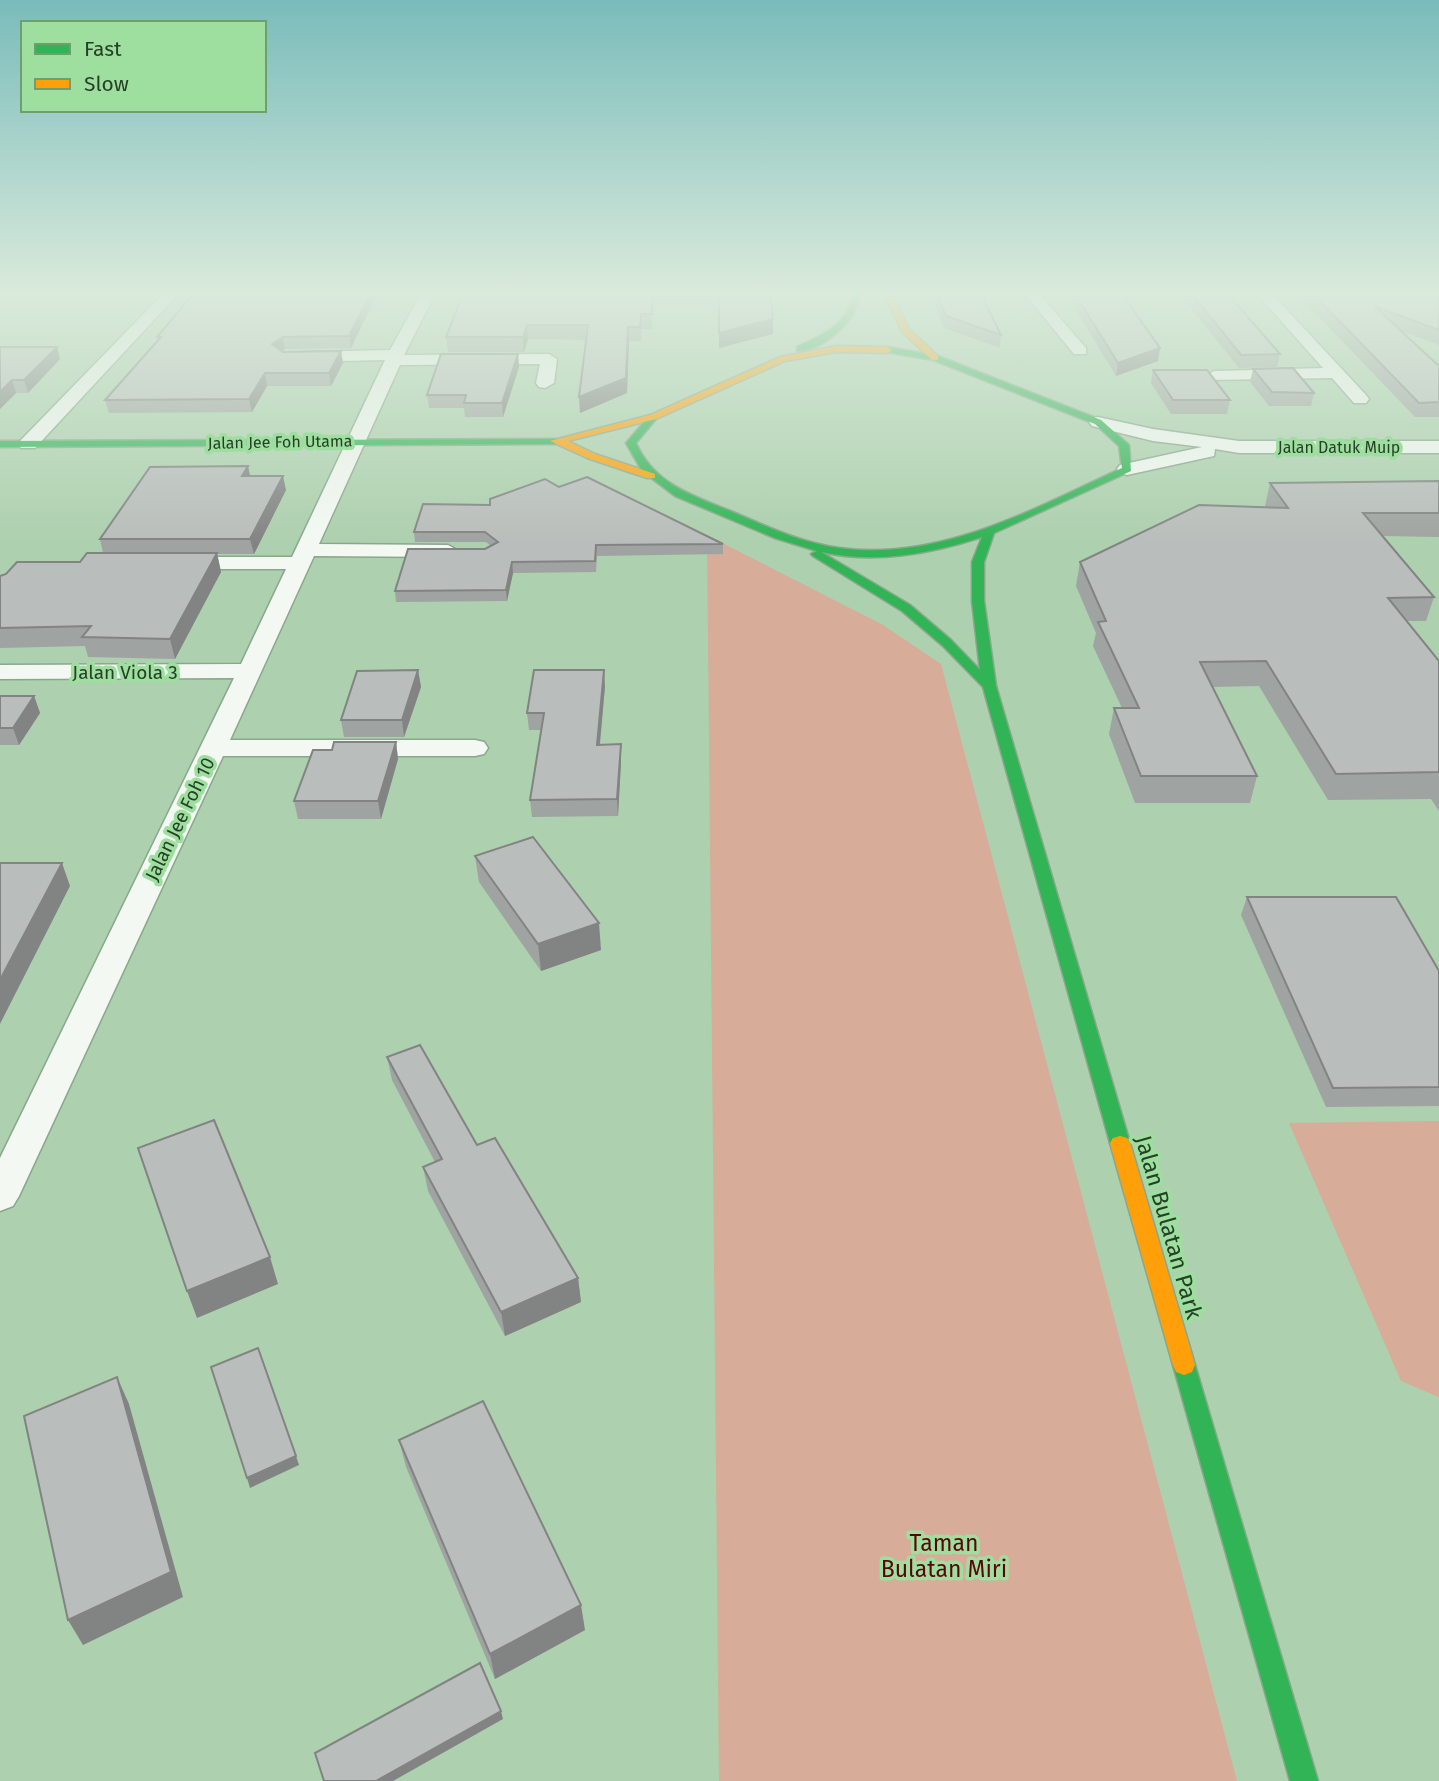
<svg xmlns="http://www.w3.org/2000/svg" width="1439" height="1781" viewBox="0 0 1439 1781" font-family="'Fira Sans',sans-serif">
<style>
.green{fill:#d7ac98}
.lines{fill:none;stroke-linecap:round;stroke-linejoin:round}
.street-casing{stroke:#8aa78c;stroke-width:3}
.fast-casing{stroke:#8aa78c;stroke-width:3}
.slow-casing{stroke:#8aa78c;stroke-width:3}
.street{fill:#f3f8f3;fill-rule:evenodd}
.fast{fill:#30b455;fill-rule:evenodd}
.slow{fill:#ff9f0a;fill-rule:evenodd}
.wall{fill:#9fa3a1}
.shaded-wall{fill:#828483}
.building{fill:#b9bdbb;stroke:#828483;stroke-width:2}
.labels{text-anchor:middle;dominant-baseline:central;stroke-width:7;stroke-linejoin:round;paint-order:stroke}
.far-street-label{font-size:16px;fill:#254026;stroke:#9edfa0}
.street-label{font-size:19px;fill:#254026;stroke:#9edfa0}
.near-street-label{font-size:23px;fill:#254026;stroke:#9edfa0}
.near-park-label{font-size:23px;fill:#5c0209;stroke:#9edfa0}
</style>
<rect width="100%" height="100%" fill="#add0ae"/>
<g class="green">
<path d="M707 535 883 625 941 664 1237 1781H719Z"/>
<path d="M1439 1121V1397L1401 1381 1289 1123Z"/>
</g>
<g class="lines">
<g class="street-casing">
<g id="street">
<path d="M163 294H178L35 448H21L19 444 21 440Z"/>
<path d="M421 294H435L404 355 549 354 557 359 554 383 545 388 539 387 536 383 540 364 400 365 319 544 448 545 459 551 448 557 314 556 230 740H475L484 742 488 748 484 754 475 756H223L19 1196 13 1206 0 1211V1158L234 678 0 679V665L241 664 286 569H181L170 563 181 557H292L385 360 302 362 294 357 302 352 390 350Z"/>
<path d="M1025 294H1039L1086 348V354H1074Z"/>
<path d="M1257 294H1272L1366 395 1369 399 1366 403H1354L1332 378 1208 380 1205 376 1214 371 1323 368Z"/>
<path d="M1098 417 1153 429 1239 441H1439V453H1239L1215 449 1214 456 1127 475 1120 473 1117 469 1120 465 1202 447 1153 441 1092 426 1089 422 1092 418Z"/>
</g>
</g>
<g class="fast-casing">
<g id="fast">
<path d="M852 294H860C857 321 823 351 797 351V347C822 335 849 325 852 294Z"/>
<path d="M888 347 938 356 1101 420 1129 445 1131 471 994 533 984 562V601L996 686 1130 1143 1127 1148 1120 1150 1113 1148 1110 1143 983 687 943 646 902 611 813 556 811 554 817 551 775 538 675 496 642 471 626 443 650 415H656V419L636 443C654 483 690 495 728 510 764 525 800 543 839 548 940 562 1033 509 1122 468L1119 446 1095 424 933 360 885 352V348ZM982 537 972 562V601L980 670 951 640 910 605 821 552C876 564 929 554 982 537Z"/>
<path d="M558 439 560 441 555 444 0 447V441Z"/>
<path d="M1184 1355 1192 1358 1195 1365 1318 1781H1290L1173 1365 1176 1358Z"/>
</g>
</g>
<g class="slow-casing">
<g id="slow">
<path d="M884 294H892L909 329 938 356V360H932L902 332Z"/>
<path d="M837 346 888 347 892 350 888 353 837 352 785 361 656 419 568 441 595 454 655 474V478H647L587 458 550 441 650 415 780 357Z"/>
<path d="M1120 1136 1127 1138 1130 1143 1195 1365 1192 1372 1184 1375 1176 1372 1173 1365 1110 1143 1113 1138Z"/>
</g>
</g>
<use href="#street" class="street"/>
<use href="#fast" class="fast"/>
<use href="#slow" class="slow"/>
</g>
<g class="wall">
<path d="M377 294 351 348 285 349 282 351H341L343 363 331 386H267L252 412 109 413 105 400 158 340 157 337Z"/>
<path d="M463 294H770L773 319V334L719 348V305H653L652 329H642L641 341H629L627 393 580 413 586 340 528 339 524 352H448L446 337Z"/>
<path d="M931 294H981L1001 335 1000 348 944 328Z"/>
<path d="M1066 294H1122L1160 348 1158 361 1116 376Z"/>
<path d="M1182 294H1228L1280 354 1277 367 1239 368 1181 296Z"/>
<path d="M1297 294H1439V345L1401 331 1439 366V417H1415Z"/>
<path d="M0 347 60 359 28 393H16L0 409Z"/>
<path d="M518 354 519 367 503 417H465L464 408H429L427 395Z"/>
<path d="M1253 369 1314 393 1311 406H1269L1250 382Z"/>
<path d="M1153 370 1230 400 1227 414H1171L1151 383Z"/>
<path d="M248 466 250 476 286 490 254 554H217L221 572 175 659 88 657 85 646 0 648V576L80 562 103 553 100 539Z"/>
<path d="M1439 481V537L1383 536 1434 597 1426 621H1407L1439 661V811L1431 799 1328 800 1259 686 1212 687 1257 776 1250 803H1135L1109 734 1114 708H1122L1093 646 1096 633 1076 586 1080 562 1266 507 1265 506 1270 483Z"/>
<path d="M559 487 723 544V554L597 556 596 572 513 573 507 601 396 602 395 591 491 546 486 542H415L414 532 490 505Z"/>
<path d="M418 670 421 687 404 737H344L341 720Z"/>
<path d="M605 686 600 745 621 762 618 816 532 817 530 800 541 730H529L527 713Z"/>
<path d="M0 696H34L40 713 19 745H0Z"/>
<path d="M396 742 398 759 381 819H298L294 801Z"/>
<path d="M475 856 601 950 541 971 479 882Z"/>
<path d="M1247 897 1439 971V1106L1326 1107 1241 915Z"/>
<path d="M387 1057 477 1145 578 1278 581 1302 505 1336 428 1191 423 1167 435 1162 392 1080Z"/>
<path d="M399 1440 585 1630 495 1679 406 1467Z"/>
</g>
<g class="shaded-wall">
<path d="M370 294H377L351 348 349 336Z"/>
<path d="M773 319V334L719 348V333Z"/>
<path d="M527 325 528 339 524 352 523 337Z"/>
<path d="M628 327 629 341 627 393 580 413 579 397Z"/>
<path d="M283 337 285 349 275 356 272 344Z"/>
<path d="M57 347 60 359 28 393 24 380Z"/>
<path d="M1160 348 1158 361 1116 376 1118 363Z"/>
<path d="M341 351 343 363 331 386 329 373Z"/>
<path d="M518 354 519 367 503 417 502 403Z"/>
<path d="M265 373 267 386 252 412 249 399Z"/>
<path d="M12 380 16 393 0 409V392Z"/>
<path d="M248 466 251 481 242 476Z"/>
<path d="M283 476 286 490 254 554 250 539Z"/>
<path d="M217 553 221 572 175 659 170 639Z"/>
<path d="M512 562 513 573 507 601 506 590Z"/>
<path d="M418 670 421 687 404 737 402 720Z"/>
<path d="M604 670 605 686 598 762 597 745Z"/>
<path d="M34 696 40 713 19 745 13 728Z"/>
<path d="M396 742 398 759 381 819 378 801Z"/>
<path d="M621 744V762L618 816 617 799Z"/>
<path d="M62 863 70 886 0 1024V980Z"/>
<path d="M599 923 601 950 541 971 538 944Z"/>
<path d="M270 1257 278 1284 197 1318 187 1291Z"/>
<path d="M578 1278 581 1302 505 1336 501 1312Z"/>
<path d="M117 1377 129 1404 183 1597 83 1645 68 1620Z"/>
<path d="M296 1456 299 1465 250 1488 247 1478Z"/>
<path d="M581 1605 585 1630 495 1679 490 1654Z"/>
<path d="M501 1711 503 1719 393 1781H376Z"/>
</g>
<g class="building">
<path d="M193 294H370L349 336 283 337 272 344 283 352 341 351 329 373H265L249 399 105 400 161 337H157Z"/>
<path d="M463 294H652V314H641L640 327H628L626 378 579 397 588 325H527L523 337H446Z"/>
<path d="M719 294H770L773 319 719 333Z"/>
<path d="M937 294H981L1001 335 946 316Z"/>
<path d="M1075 294H1122L1160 348 1118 363Z"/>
<path d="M1192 294H1228L1280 354 1241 355Z"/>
<path d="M1313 294H1439V330L1374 306 1439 366V402L1419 403Z"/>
<path d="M0 347H57L24 380H12L0 392Z"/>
<path d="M441 354H518L502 403H464L466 395H427Z"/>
<path d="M1293 368 1314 393 1272 392 1253 369Z"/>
<path d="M1153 370H1207L1230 400H1173Z"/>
<path d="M248 466 242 476H283L250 539H100L150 467Z"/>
<path d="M587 477 723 544 596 545 595 561 512 562 506 590 395 591 408 549H485L498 542 485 532H414L423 504 490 505V499L545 479 559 487Z"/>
<path d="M1439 481V513H1363L1434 597 1388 598 1439 661V772L1336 774 1266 661 1200 662 1257 776H1141L1114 708H1139L1098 622 1106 621 1080 562 1199 505 1288 508 1270 483Z"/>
<path d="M87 553H217L170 639 82 637 91 626 0 628V576L6 574 17 562H80Z"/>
<path d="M418 670 402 720H341L357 671Z"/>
<path d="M534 670H604L597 745 621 744 617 799 530 800 544 713H527Z"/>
<path d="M0 696H34L13 728H0Z"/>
<path d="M334 742H396L378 801H294L313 750H332Z"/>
<path d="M533 837 599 923 538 944 475 856Z"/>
<path d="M0 863H62L0 980Z"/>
<path d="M1247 897H1396L1439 971V1087L1333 1088Z"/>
<path d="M420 1045 477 1145 495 1138 578 1278 501 1312 423 1167 442 1159 387 1057Z"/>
<path d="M214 1120 270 1257 187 1291 138 1148Z"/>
<path d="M258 1348 296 1456 247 1478 211 1367Z"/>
<path d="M117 1377 171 1572 68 1620 24 1416Z"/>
<path d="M483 1401 581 1605 490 1654 399 1440Z"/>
<path d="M480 1663 501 1711 376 1781H324L315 1753Z"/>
</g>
<linearGradient id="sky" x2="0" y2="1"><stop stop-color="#79bcbb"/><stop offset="0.54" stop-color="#daeadb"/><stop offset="1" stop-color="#daeadb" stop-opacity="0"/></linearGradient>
<rect width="1439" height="543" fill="url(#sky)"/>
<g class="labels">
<g class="far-street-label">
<text transform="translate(280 442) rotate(-1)">Jalan Jee Foh Utama</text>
<text x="1339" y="447">Jalan Datuk Muip</text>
</g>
<g class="street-label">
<text x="125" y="672">Jalan Viola 3</text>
<text transform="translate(180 819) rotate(-64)">Jalan Jee Foh 10</text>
</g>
<g class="near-street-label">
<text transform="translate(1169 1227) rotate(74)">Jalan Bulatan Park</text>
</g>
<g class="near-park-label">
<text x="944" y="1543">Taman<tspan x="944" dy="26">Bulatan Miri</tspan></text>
</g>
</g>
<rect x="21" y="21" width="245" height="91" fill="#9edfa0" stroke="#6e9f6f" stroke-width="2"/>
<rect x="35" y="44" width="35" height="10" fill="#30b455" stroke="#6e9f6f" stroke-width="2"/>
<text x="84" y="56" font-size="21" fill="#254026">Fast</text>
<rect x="35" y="79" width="35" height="10" fill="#ff9f0a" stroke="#6e9f6f" stroke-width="2"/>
<text x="84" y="91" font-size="21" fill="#254026">Slow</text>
</svg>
